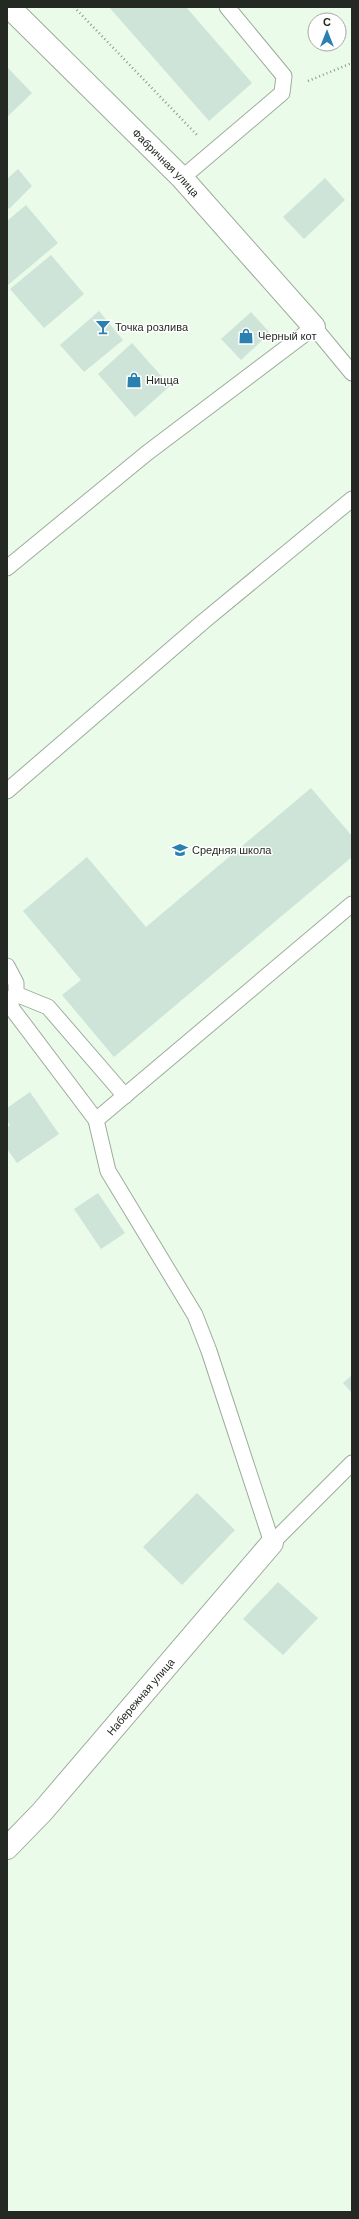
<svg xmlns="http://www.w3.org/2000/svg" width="359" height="2219" viewBox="0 0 359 2219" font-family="'DM Sans',sans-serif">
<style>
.building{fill:#cee4d9}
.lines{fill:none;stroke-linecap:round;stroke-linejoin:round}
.service-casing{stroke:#9dac9c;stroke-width:17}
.minor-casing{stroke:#9dac9c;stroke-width:24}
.path{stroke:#8d998c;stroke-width:2.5;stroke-dasharray:1 3;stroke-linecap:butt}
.service{stroke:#fff;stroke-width:15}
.minor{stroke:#fff;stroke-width:22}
.labels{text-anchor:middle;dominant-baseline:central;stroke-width:3;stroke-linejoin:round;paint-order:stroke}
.street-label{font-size:11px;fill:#242a23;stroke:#fff}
.poi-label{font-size:11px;fill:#242a23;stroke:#fff;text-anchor:start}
</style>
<rect width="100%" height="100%" fill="#eafbe9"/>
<g class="building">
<path d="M109 7H186L252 83 209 121Z"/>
<path d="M7 67 32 93 7 117Z"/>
<path d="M18 169 32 186 9 209 7 206V179Z"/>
<path d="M325 178 345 200 304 239 283 217Z"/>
<path d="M26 205 58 243 8 285 7 221Z"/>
<path d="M51 255 84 294 44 328 10 289Z"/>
<path d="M99 311 123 340 84 372 60 345Z"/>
<path d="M251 312 270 333 241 360 221 339Z"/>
<path d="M132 343 170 386 135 417 98 374Z"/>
<path d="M311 788 352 836V857L114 1057 62 995 81 980 23 911 87 857 146 927Z"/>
<path d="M30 1092 59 1134 17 1163 7 1149V1127L10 1125 7 1121V1108Z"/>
<path d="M98 1193 125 1233 101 1249 74 1209Z"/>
<path d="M352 1375V1393L343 1383Z"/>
<path d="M197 1493 235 1530 182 1585 143 1547Z"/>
<path d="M278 1582 318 1618 283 1655 243 1619Z"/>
</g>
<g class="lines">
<g class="service-casing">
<g id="service">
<path d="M182 178 282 93 284 76 227 7"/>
<path d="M7 568 147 453 314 327 352 373"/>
<path d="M7 791 204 621 352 499"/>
<path d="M7 966 16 983V994L9 1001"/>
<path d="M16 994 48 1007 125 1096"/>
<path d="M7 1002 96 1120 108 1171 195 1315 209 1351 272 1543 352 1463"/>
<path d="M96 1120 352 904"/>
</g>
</g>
<g class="minor-casing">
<g id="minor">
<path id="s1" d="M9 7 182 178 314 327"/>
<path d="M7 1003 8 1002"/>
<path id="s2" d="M7 1848 42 1812 272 1543"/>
</g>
</g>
<g class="path">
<path d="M74 7 197 135"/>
<path d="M308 81 352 63"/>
</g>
<use href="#service" class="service"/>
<use href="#minor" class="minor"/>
</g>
<defs>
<g id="bar-bare" transform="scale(1.2)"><path d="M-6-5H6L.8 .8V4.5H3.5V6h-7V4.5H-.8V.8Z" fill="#2a81b0" stroke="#fff" stroke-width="2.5" paint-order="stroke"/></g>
<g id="shop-bare" transform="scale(1.2)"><path d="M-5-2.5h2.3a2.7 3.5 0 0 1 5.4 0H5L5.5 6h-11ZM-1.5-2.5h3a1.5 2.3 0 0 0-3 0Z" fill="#2a81b0" stroke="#fff" stroke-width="2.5" paint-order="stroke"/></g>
<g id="school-bare" transform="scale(1.2)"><path d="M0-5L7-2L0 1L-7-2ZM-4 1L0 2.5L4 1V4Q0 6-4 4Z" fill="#2a81b0" stroke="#fff" stroke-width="2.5" paint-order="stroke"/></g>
</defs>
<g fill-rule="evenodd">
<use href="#bar-bare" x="103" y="327"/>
<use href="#shop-bare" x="246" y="336"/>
<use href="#shop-bare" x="134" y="380"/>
<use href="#school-bare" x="180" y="850"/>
</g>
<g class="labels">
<g class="street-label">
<text stroke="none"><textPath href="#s1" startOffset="221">Фабричная улица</textPath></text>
<text stroke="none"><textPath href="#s2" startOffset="202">Набережная улица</textPath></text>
</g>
<g class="poi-label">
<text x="115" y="327">Точка розлива</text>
<text x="258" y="336">Черный кот</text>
<text x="146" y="380">Ницца</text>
<text x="192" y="850">Средняя школа</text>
</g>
</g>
<rect width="359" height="2219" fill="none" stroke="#242a23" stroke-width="16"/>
<g transform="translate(327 32)"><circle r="19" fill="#ffffff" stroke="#a7aaa7"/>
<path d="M0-3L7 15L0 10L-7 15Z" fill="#2a81b0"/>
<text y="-6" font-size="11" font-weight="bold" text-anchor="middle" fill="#242a23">С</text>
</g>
</svg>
